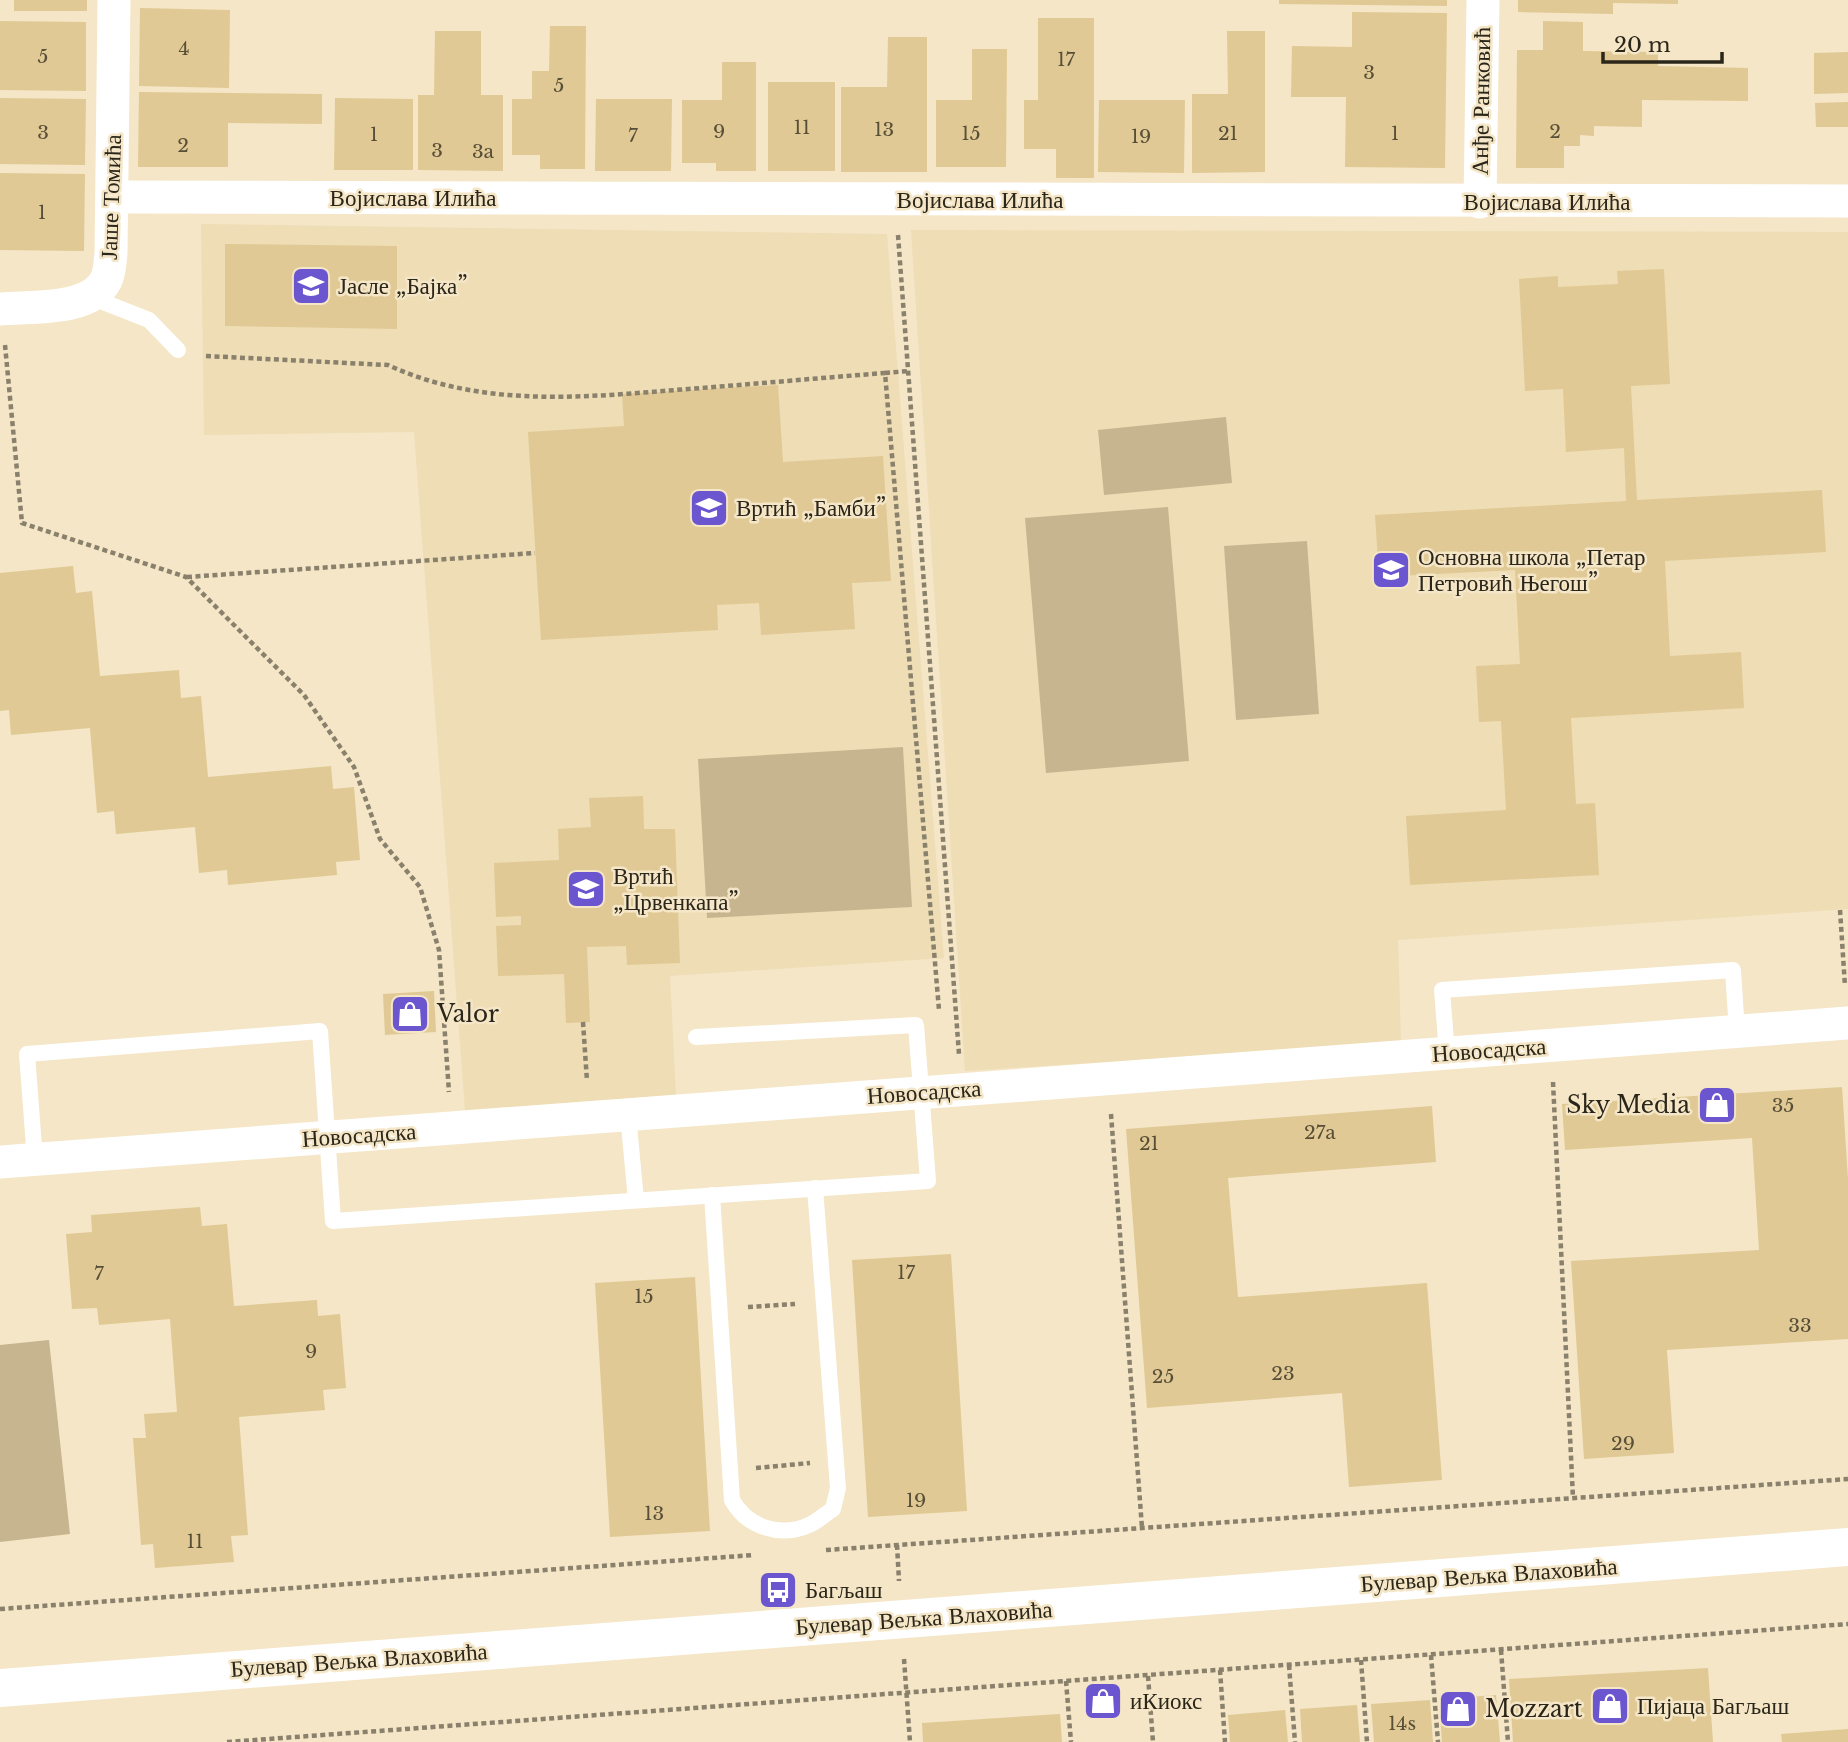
<svg xmlns="http://www.w3.org/2000/svg" width="1848" height="1742" viewBox="0 0 1848 1742" font-family="'Libre Baskerville',serif">
<style>
.built{fill:#eeddb5}
.green{fill:#c6b58e}
.building{fill:#e0c994}
.lines{fill:none;stroke-linecap:round;stroke-linejoin:round}
.path{stroke:#8a816c;stroke-width:4.5;stroke-dasharray:5 3.5;stroke-linecap:butt}
.lane{stroke:#fff;stroke-width:16}
.street{stroke:#fff;stroke-width:33}
.secondary{stroke:#fff;stroke-width:38}
.labels{text-anchor:middle;dominant-baseline:central;stroke-width:5;stroke-linejoin:round;paint-order:stroke}
.number-label{font-size:19px;fill:#584f38}
.street-label{font-size:23px;fill:#2b261a;stroke:#f4e6c6}
.poi-label{font-size:23px;fill:#2b261a;stroke:#f4e6c6;text-anchor:start}
</style>
<rect width="100%" height="100%" fill="#f4e6c6"/>
<g class="built">
<path d="M201 224 887 234 944 958 670 976 676 1095 465 1110 414 432 204 435Z"/>
<path d="M911 230 1848 232V909L1398 940 1401 1043 965 1071Z"/>
</g>
<g class="green">
<path d="M1226 417 1232 483 1104 495 1098 430Z"/>
<path d="M1168 507 1189 761 1046 773 1025 518Z"/>
<path d="M1307 541 1319 714 1236 720 1224 546Z"/>
<path d="M903 747 912 907 707 918 698 759Z"/>
<path d="M49 1340 70 1534 0 1542V1345Z"/>
</g>
<g class="building">
<rect x="14" y="0" width="73" height="11"/>
<path d="M1279 0H1447V6L1279 4Z"/>
<path d="M1518 0H1678V4L1613 3V14L1518 12Z"/>
<path d="M140 8 230 10 229 88 139 86Z"/>
<path d="M1352 12 1447 13 1445 168 1345 167 1346 97H1291L1292 46 1352 47Z"/>
<path d="M1038 18H1094V178H1056V149H1024V100H1038Z"/>
<path d="M0 21 86 22V91L0 90Z"/>
<path d="M1543 21 1583 22V51L1658 52V66L1748 68V101L1642 100V127L1594 126V136L1580 135V146H1564V168H1516L1517 50H1543Z"/>
<path d="M550 26H586L585 169H540V155H512V99H532V71H549Z"/>
<path d="M435 31H481V95H503V171L418 170V95H434Z"/>
<path d="M1227 31H1265V172L1192 173V94H1228Z"/>
<path d="M888 37H927V172H841V87H887Z"/>
<path d="M972 49H1007L1006 167H936V100H972Z"/>
<path d="M1848 52V93L1814 94V53Z"/>
<path d="M722 62H756V171H716V163H682V100H722Z"/>
<rect x="768" y="82" width="67" height="89"/>
<path d="M139 92 322 94V124L228 123V167H138Z"/>
<path d="M0 98 86 99 85 165 0 164Z"/>
<path d="M335 98 413 99V170H334Z"/>
<path d="M596 99H672L671 171H595Z"/>
<path d="M1099 100H1185L1184 173 1098 172Z"/>
<path d="M1848 102V127H1816L1815 103Z"/>
<path d="M0 173 85 174 84 251 0 250Z"/>
<path d="M225 244 397 246V329L225 326Z"/>
<path d="M1664 269 1670 384 1631 386 1637 500 1822 490 1826 552 1665 561 1670 656 1741 652 1744 708 1571 718 1576 804 1595 803 1599 875 1410 885 1406 816 1506 810 1501 721 1479 722 1476 666 1520 664 1515 570 1379 577 1375 515 1626 501 1624 448 1566 452 1563 389 1525 391 1519 279 1558 276V287L1618 284 1617 271Z"/>
<path d="M778 385 783 462 883 456 891 581 852 583 855 629 761 635 759 603 717 605 718 630 541 640 528 432 624 426 622 394Z"/>
<path d="M73 566 76 593 92 591 100 676 179 670 181 698 201 696 208 777 331 766 333 789 354 787 360 860 336 862 337 875 228 885 227 870 199 873 195 827 116 834 114 811 97 813 90 728 11 735 9 710 0 711V573Z"/>
<path d="M643 796 644 829H675L680 963 627 965 626 946 587 947 590 1022 566 1023 564 974 498 976 496 926 521 925V916L496 917 494 863 559 860 558 829 591 827 589 798Z"/>
<path d="M434 991 436 1032 385 1035 383 994Z"/>
<path d="M1842 1087 1848 1179V1339L1667 1350 1674 1453 1584 1459 1571 1261 1759 1250 1752 1138 1565 1150 1562 1104Z"/>
<path d="M1432 1106 1436 1162 1228 1178 1238 1297 1427 1283 1442 1480 1349 1487 1342 1393 1147 1408 1126 1129Z"/>
<path d="M200 1207 202 1226 227 1224 234 1306 317 1300 318 1316 340 1314 346 1388 323 1390 325 1410 239 1417 248 1535 231 1536 234 1562 155 1568 153 1544 141 1545 133 1438H146L144 1414 177 1412 170 1319 99 1325 97 1308 72 1309 66 1234 92 1232 91 1215Z"/>
<path d="M951 1254 967 1511 868 1517 852 1260Z"/>
<path d="M695 1277 710 1531 610 1537 595 1283Z"/>
<path d="M1708 1668 1713 1742H1513L1509 1679Z"/>
<path d="M1496 1695 1500 1742H1442L1439 1699Z"/>
<path d="M1430 1700 1433 1742H1374L1371 1704Z"/>
<path d="M1357 1705 1360 1742H1302L1300 1709Z"/>
<path d="M1285 1710 1288 1742H1230L1228 1715Z"/>
<path d="M1060 1714 1062 1742H923L922 1723Z"/>
<path d="M1848 1729V1742H1782L1781 1734Z"/>
</g>
<g class="lines">
<g class="path">
<path d="M898 235 959 1054"/>
<path d="M5 345 22 523 186 577 304 695 354 767 380 839 420 887 439 950 449 1092"/>
<path d="M206 356 388 365C483 409 587 397 688 389 754 384 819 378 885 373L939 1010"/>
<path d="M885 373 909 371"/>
<path d="M187 577 535 553"/>
<path d="M1840 910 1845 986"/>
<path d="M583 1022 587 1081"/>
<path d="M1553 1082 1573 1498"/>
<path d="M1111 1114 1142 1528"/>
<path d="M748 1307 795 1304"/>
<path d="M756 1468 810 1463"/>
<path d="M897 1545 899 1581"/>
<path d="M826 1550 1848 1479"/>
<path d="M0 1609 754 1555"/>
<path d="M1501 1650 1508 1742"/>
<path d="M1431 1655 1438 1742"/>
<path d="M904 1659 910 1742"/>
<path d="M1361 1660 1367 1742"/>
<path d="M1289 1665 1295 1742"/>
<path d="M1220 1670 1225 1742"/>
<path d="M1148 1676 1153 1742"/>
<path d="M1066 1681 1071 1742"/>
<path d="M227 1742 1848 1624"/>
</g>
<g class="lane">
<path d="M88 296 149 320 178 350"/>
<path d="M1447 1053 1442 990 1733 970 1737 1032"/>
<path d="M628 1115 636 1200"/>
<path d="M35 1160 27 1054 320 1031 333 1221 928 1181 916 1025 696 1037"/>
<path d="M712 1195 732 1500C747 1527 780 1538 809 1525 817 1522 825 1514 833 1509L838 1488 815 1188"/>
</g>
<g class="street">
<path d="M112 197 1848 201"/>
<path d="M1480 202 1483 0"/>
<path d="M0 309C30 306 90 312 106 280 110 272 110 261 111 253L114 0"/>
<path d="M0 1162 1848 1023"/>
</g>
<path class="secondary" d="M0 1688 1848 1547"/>
</g>
<defs>
<g id="school-square" transform="scale(2.0125)"><rect x="-9" y="-9" width="18" height="18" rx="4" fill="#6c56d0" stroke="#f4e6c6"/><path d="M0-5L7-2L0 1L-7-2ZM-4 1L0 2.5L4 1V4Q0 6-4 4Z" fill="#fff"/></g>
<g id="shop-square" transform="scale(2.0125)"><rect x="-9" y="-9" width="18" height="18" rx="4" fill="#6c56d0" stroke="#f4e6c6"/><path d="M-5-2.5h2.3a2.7 3.5 0 0 1 5.4 0H5L5.5 6h-11ZM-1.5-2.5h3a1.5 2.3 0 0 0-3 0Z" fill="#fff"/></g>
<g id="bus-square" transform="scale(2.0125)"><rect x="-9" y="-9" width="18" height="18" rx="4" fill="#6c56d0" stroke="#f4e6c6"/><path d="M-5-6H5V4H4V6H2V4H-2V6H-4V4H-5ZM-3.5-4V0h7V-4ZM-3.5 1.2v1.5H-2V1.2ZM2 1.2v1.5H3.5V1.2Z" fill="#fff"/></g>
</defs>
<g fill-rule="evenodd">
<use href="#school-square" x="311" y="286"/>
<use href="#school-square" x="709" y="508"/>
<use href="#school-square" x="1391" y="570"/>
<use href="#school-square" x="586" y="889"/>
<use href="#shop-square" x="410" y="1014"/>
<use href="#shop-square" x="1717" y="1105"/>
<use href="#bus-square" x="778" y="1590"/>
<use href="#shop-square" x="1103" y="1701"/>
<use href="#shop-square" x="1610" y="1706"/>
<use href="#shop-square" x="1458" y="1709"/>
</g>
<g class="labels">
<g class="number-label">
<text x="184" y="48">4</text>
<text x="43" y="56">5</text>
<text x="1066" y="59">17</text>
<text x="1369" y="72">3</text>
<text x="559" y="85">5</text>
<text x="802" y="127">11</text>
<text x="884" y="129">13</text>
<text x="719" y="131">9</text>
<text x="1555" y="131">2</text>
<text x="43" y="132">3</text>
<text x="971" y="133">15</text>
<text x="1228" y="133">21</text>
<text x="1395" y="133">1</text>
<text x="374" y="134">1</text>
<text x="633" y="135">7</text>
<text x="1141" y="136">19</text>
<text x="183" y="145">2</text>
<text x="437" y="150">3</text>
<text x="483" y="151">3a</text>
<text x="42" y="212">1</text>
<text x="1783" y="1105">35</text>
<text x="1320" y="1132">27a</text>
<text x="1149" y="1143">21</text>
<text x="906" y="1272">17</text>
<text x="99" y="1273">7</text>
<text x="644" y="1296">15</text>
<text x="1800" y="1325">33</text>
<text x="311" y="1351">9</text>
<text x="1283" y="1373">23</text>
<text x="1163" y="1376">25</text>
<text x="1623" y="1443">29</text>
<text x="916" y="1500">19</text>
<text x="654" y="1513">13</text>
<text x="195" y="1541">11</text>
<text x="1402" y="1723">14s</text>
</g>
<g class="street-label">
<text transform="translate(1481 101) rotate(-89)">Анђе Ранковић</text>
<text transform="translate(111 197) rotate(-88)">Јаше Томића</text>
<text x="413" y="198">Војислава Илића</text>
<text x="980" y="200">Војислава Илића</text>
<text x="1547" y="202">Војислава Илића</text>
<text transform="translate(1489 1050) rotate(-4)">Новосадска</text>
<text transform="translate(924 1092) rotate(-4)">Новосадска</text>
<text transform="translate(359 1135) rotate(-4)">Новосадска</text>
<text transform="translate(1489 1575) rotate(-4)">Булевар Вељка Влаховића</text>
<text transform="translate(924 1618) rotate(-4)">Булевар Вељка Влаховића</text>
<text transform="translate(359 1660) rotate(-4)">Булевар Вељка Влаховића</text>
</g>
<g class="poi-label">
<text x="338" y="286">Јасле „Бајка”</text>
<text x="736" y="508">Вртић „Бамби”</text>
<text x="1418" y="557">Основна школа „Петар<tspan x="1418" dy="26">Петровић Његош”</tspan></text>
<text x="613" y="876">Вртић<tspan x="613" dy="26">„Црвенкапа”</tspan></text>
<text x="437" y="1014">Valor</text>
<text x="1690" y="1105" text-anchor="end">Sky Media</text>
<text x="805" y="1590">Багљаш</text>
<text x="1130" y="1701">иКиокс</text>
<text x="1637" y="1706">Пијаца Багљаш</text>
<text x="1485" y="1709">Mozzart</text>
</g>
</g>
<path d="M1603 52v10h119v-10" fill="none" stroke="#2b261a" stroke-width="3.5"/>
<text x="1614" y="52" font-size="21" fill="#2b261a" stroke="#f4e6c6" stroke-width="5" paint-order="stroke">20 m</text>
</svg>
